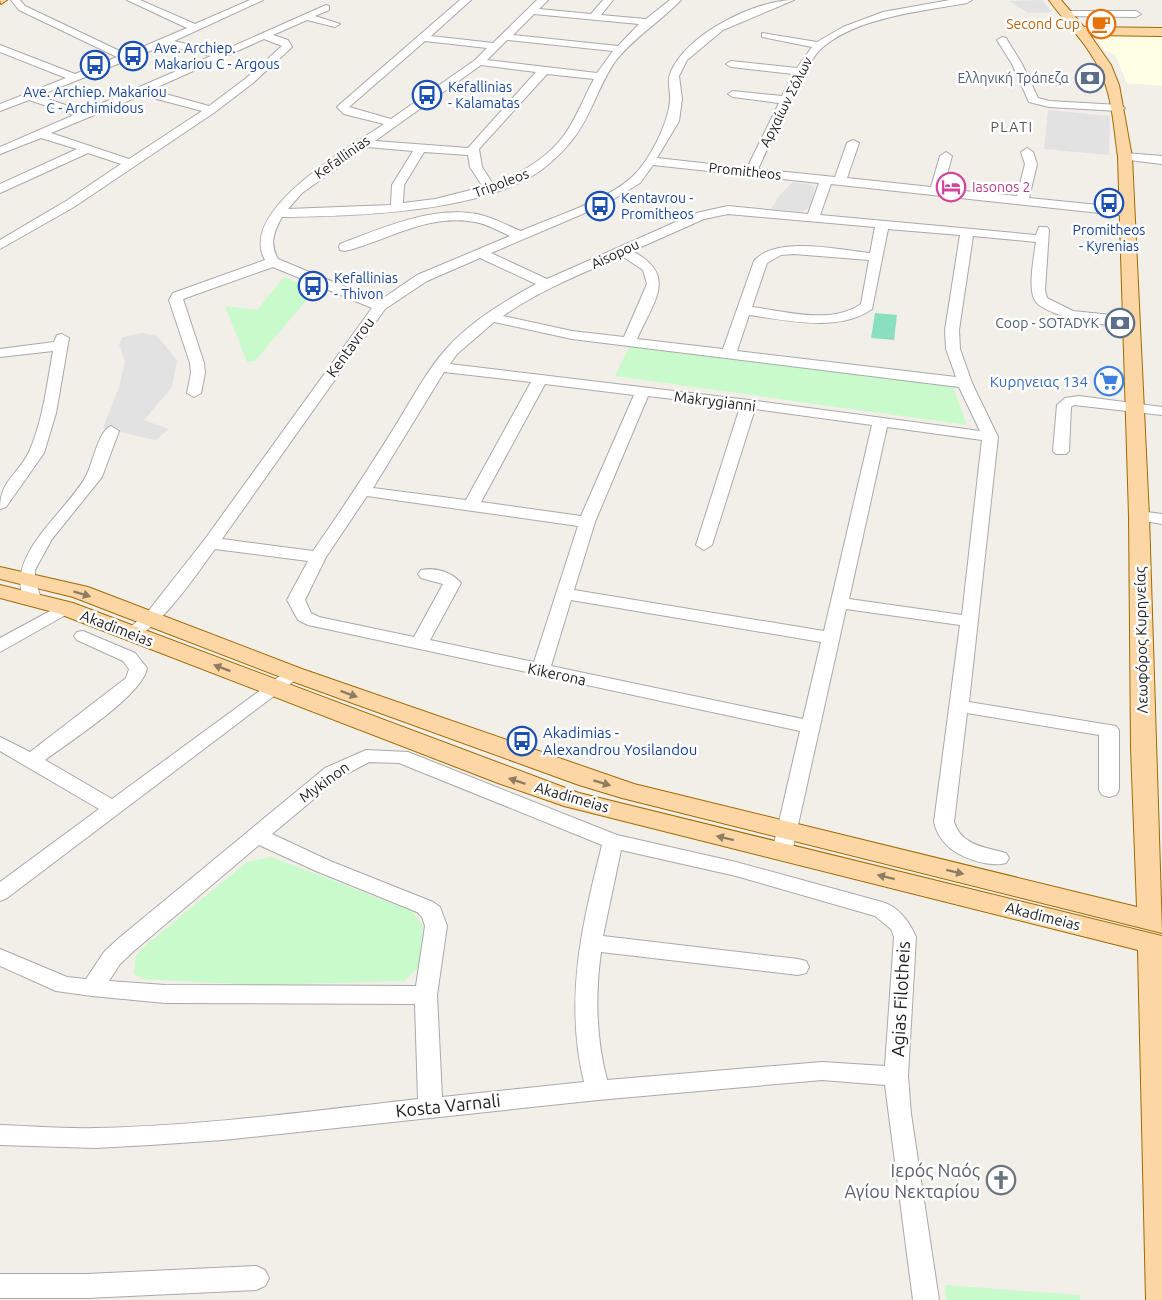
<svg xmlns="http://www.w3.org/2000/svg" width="1162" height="1300" viewBox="0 0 1162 1300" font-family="Ubuntu,sans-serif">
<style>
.education{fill:#ffffe5}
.park{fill:#c8facc}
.pitch{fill:#88e0be}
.parking{fill:#e2e2e2}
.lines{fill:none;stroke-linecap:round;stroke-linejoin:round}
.minor-casing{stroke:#a9a9a9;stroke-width:2}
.major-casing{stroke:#a06b00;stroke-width:2}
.minor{fill:#fff;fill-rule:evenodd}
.major{fill:#fcd6a4;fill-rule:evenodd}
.oneway{fill:#8f7c63}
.labels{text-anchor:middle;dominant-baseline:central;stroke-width:5;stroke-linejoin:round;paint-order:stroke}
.far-food-label{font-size:14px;fill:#c56008;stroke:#fff;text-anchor:end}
.far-transit-label{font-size:14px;fill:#164399;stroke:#fff;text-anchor:start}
.far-service-label{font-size:14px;fill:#4e5e75;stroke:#fff;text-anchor:end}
.far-street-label{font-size:14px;fill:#222;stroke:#fff}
.far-neighbourhood-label{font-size:14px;letter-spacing:1.5px;fill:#555;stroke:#fff}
.far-hotel-label{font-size:14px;fill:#b23c85;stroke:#fff;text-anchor:start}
.street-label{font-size:15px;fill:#222;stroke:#fff}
.shop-label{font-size:15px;fill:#366cbe;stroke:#fff;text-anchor:end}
.transit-label{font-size:15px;fill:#164399;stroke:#fff;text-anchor:start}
.near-street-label{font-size:18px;fill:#222;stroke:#fff}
.near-worship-label{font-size:18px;fill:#5b616d;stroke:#fff;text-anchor:end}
</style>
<rect width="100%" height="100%" fill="#f2efe9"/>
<path class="education" d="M1094 33 1162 34V86L1127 83 1115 55 1104 50Z"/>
<g class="park">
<path d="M284 277 315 290 255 361 247 362 225 306 257 310Z"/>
<path d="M630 345 953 386 967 425 615 376Z"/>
<path d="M272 857 412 911 423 926 419 967 404 981 258 985 144 979 134 974 136 955 148 943 247 862Z"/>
<path d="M945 1285 1080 1295V1300H946Z"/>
</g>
<path class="pitch" d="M875 313 897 315 894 340 871 338Z"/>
<g class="parking">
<path d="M1042 0 1052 12 1029 13 1009 1Z"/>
<path d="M1048 110 1110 116 1109 155 1044 149Z"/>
<path d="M793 182 811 185 815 189 809 208 801 212 771 209 780 195Z"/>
<path d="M142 333 157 336 177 360 172 387 144 420 169 429 155 440 103 428 119 387 125 362 119 344 123 337Z"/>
</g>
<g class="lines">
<g class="minor-casing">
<g id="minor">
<path d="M11 0H20L25 6 126 54 187 28 127 0H140L195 24 250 0H263L174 41 220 52 326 5 329 6V10L315 16 340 24 335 27 307 20 273 35 288 40 292 47 253 83 215 112 74 207 0 249V240L66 201 121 164 88 153 0 193V184L77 149 41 138 0 154V147L74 115 29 100 0 111V104L66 78 0 52V45L75 74 117 57 19 10ZM264 39 282 46 245 79 209 106 151 90ZM165 45 211 56 84 111 38 96ZM142 95 202 111 129 159 51 133Z"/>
<path d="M460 0H471L431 36 493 43 537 0H548L539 9 591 14 603 0H613L601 15 646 19 670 0H681C661 21 636 36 617 59 599 83 592 115 573 139 567 147 559 155 551 162 497 213 354 216 282 217 274 231 269 244 278 259L379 301 417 275 510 236C499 231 487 224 475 222 428 213 389 240 345 251L340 250 339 247 340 244C382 228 431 206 477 214 492 217 506 225 521 231 553 217 606 201 632 177 649 162 668 124 670 101 671 93 667 82 670 74 684 35 755 0 794 0L723 30 687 60 679 76 682 99 679 121 657 158 747 168 779 103 733 97 728 94 733 91 782 96 793 74 731 67 726 64 731 61 797 68 812 47 762 37V33L817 42 843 27 883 12 950 0H972L967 3C923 11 858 17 823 47 803 63 771 143 758 169L835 177 847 143 853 140 859 143 847 178 931 187 940 156 946 152 952 156 943 189 1017 196 1025 164 1021 152 1027 148 1033 152 1037 164 1029 198 1128 208 1134 212 1128 216 831 184 820 215 1036 235 1039 227H1047L1049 230 1045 290 1047 298 1073 311 1130 317 1137 321C1125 333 1047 317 1036 302 1027 291 1034 257 1036 242L973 236 959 330 960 349 972 383 998 437 969 702 1116 726 1119 730V790L1116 795 1109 797 1102 795 1099 790V735L967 713 954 822C962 846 985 847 1006 853L1009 858 1006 863C989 868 956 857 945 843 939 837 936 830 934 822L960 625 846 609 792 852 789 857 782 859 775 857 772 852 800 731 308 625 298 620 287 600 308 561 215 549C200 569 152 643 126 637L123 633 146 614 205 539 372 308 273 267 183 299 204 363 205 373 201 393 194 397 187 393 191 373 190 363 169 300 173 293 265 260C237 210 351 147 384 124L344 114 337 107 339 105ZM534 14 639 24 618 46 513 35ZM507 40 613 51 597 73 487 60ZM425 41 487 48 475 60 391 119 349 107ZM481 65 536 72 468 148 375 141ZM547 74 594 79C584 97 577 117 565 134 548 158 520 174 493 184L482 167 479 149ZM367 147 413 151 392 185 391 205 288 209 302 193ZM424 152 468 155 470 167 483 187 435 199 403 203 404 185ZM653 165 819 183 808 214 728 206 696 213 547 279 491 253 606 204 640 183ZM728 214 875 227 870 253C840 250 776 235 754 261L723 349 637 339C653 302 679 275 632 251L704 219ZM888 229 960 235 945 330 946 349 956 377 737 351 749 315C787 320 838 333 872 309ZM794 254 869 260 861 304C832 325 784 311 752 307L767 263 781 255ZM622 256 643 270 647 284 624 337 572 331 503 316C540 290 581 274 622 256ZM480 258 536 284C505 301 471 321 447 348 426 371 411 401 394 428 368 470 341 511 313 551L222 539 385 309 427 281ZM494 322 572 339 959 387 980 431 749 400 450 364 457 354ZM444 372 531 382 466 500 373 488ZM545 384 634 395 581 516 481 502ZM648 396 740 407 696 545 704 550 712 545 755 409 872 425 824 631 574 590 595 522ZM887 427 982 440 962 615 849 599ZM367 496 578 526 534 662 430 640 461 583C452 572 435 567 421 570L418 574 421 578 443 584 414 637 319 617 311 613 305 600 326 557ZM571 600 821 642 803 719 551 666Z"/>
<path d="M1066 11H1136L1141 14 1136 17 1062 16V12Z"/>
<path d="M1002 37 1006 38 1022 64 1038 98 1049 101 1119 105 1125 108 1119 111 1049 107 1029 102 1012 64 997 40Z"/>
<path d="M1125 153 1162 156V164L1121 159V155Z"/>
<path d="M62 334 69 338 56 413 44 453 6 507 0 509C0 480 18 475 29 452 43 421 47 384 53 351L0 357V349L54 342 57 335Z"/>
<path d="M1079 396 1162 407V415L1074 405 1071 407 1069 451 1066 454H1056L1053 451 1057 405 1065 398Z"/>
<path d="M111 426 119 431 102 477 52 539 35 570V579L41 599 38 603H26C0 557 70 510 87 474 93 462 99 430 111 426Z"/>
<path d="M1139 511 1162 514V524L1133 519 1131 516 1133 513Z"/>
<path d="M65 603 71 604 74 608 71 612 0 652V638Z"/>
<path d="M83 631 135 653 147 668C143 695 69 742 45 760L112 799 288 670H300L303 674 7 898 0 901V882L99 809 0 751V737L30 752 126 678 129 669 123 661 77 640 74 636 77 632Z"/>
<path d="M366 750 408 752 617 835 736 862 882 902C899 907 909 921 916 937L908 1076 911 1114 939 1300H913L885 1085 822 1080 598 1100 223 1140 150 1145 95 1148 0 1145V1125C32 1126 64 1129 96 1128 203 1126 311 1111 418 1099L415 1004 165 1003 92 996 56 991 0 966V949L67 977 86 979 104 952 119 938 325 768ZM369 762 399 763 602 845C582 925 564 999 584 1082L442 1097 437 995 447 926 440 907 433 902 330 861 272 834 339 778ZM259 845 316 871 417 912 422 917 425 926 416 986 165 985 109 981 120 964 135 950ZM621 850 736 876 875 916 891 929 894 937 885 1066 822 1062 607 1080C596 1038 595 995 601 952L798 975 806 973 809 967 806 961 798 959 603 936Z"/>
<path d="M256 1266 265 1270 269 1278 265 1286 256 1290 87 1298H0V1274H87Z"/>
</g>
</g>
<g class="major-casing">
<g id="major">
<path d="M0 0H7L1 4Z"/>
<path d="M1049 0H1061L1084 27 1162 28V36L1090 35 1111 65 1119 85 1132 157 1149 516 1162 933 622 798 579 785 286 679 73 597 0 579V567L88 587 302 669 634 784 1137 907 1131 748 1129 516 1118 157C1114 130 1113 101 1102 75 1090 46 1067 25 1049 0Z"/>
<path d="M0 585 73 603 579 793 1162 936V1300H1146L1138 950 564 806 498 783 57 613 0 598Z"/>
</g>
</g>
<use href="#minor" class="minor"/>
<use href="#major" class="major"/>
</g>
<defs><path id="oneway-solid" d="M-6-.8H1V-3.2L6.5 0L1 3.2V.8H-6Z" transform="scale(1.5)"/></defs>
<g class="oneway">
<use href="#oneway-solid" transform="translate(82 594) rotate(17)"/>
<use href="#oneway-solid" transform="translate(222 668) rotate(-159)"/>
<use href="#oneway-solid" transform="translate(349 694) rotate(20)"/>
<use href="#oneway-solid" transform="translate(517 781) rotate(-162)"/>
<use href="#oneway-solid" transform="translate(602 783) rotate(17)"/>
<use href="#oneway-solid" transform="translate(725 838) rotate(-166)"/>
<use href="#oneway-solid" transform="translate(955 872) rotate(14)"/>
<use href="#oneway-solid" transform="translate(886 877) rotate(-166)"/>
</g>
<defs>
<g id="cafe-ring" transform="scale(1.5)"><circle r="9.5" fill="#fff" stroke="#e8710a" stroke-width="1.5"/><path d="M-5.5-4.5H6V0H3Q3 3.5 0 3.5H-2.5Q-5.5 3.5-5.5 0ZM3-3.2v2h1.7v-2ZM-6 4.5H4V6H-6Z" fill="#e8710a"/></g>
<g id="bus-ring" transform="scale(1.5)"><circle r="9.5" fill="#fff" stroke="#1a4fb4" stroke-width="1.5"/><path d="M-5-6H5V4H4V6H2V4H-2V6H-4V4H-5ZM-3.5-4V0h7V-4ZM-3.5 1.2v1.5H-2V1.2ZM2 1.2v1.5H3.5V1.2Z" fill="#1a4fb4"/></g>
<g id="bank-ring" transform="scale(1.5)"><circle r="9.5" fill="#fff" stroke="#5c6f8a" stroke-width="1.5"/><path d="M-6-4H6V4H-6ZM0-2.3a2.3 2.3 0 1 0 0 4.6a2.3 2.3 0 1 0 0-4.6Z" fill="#5c6f8a"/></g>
<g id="hotel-ring" transform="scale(1.5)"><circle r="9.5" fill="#fff" stroke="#d1479c" stroke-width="1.5"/><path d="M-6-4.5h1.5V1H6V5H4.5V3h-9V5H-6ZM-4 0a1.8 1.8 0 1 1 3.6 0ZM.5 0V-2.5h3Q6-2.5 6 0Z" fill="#d1479c"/></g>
<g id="supermarket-ring" transform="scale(1.5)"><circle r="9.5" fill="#fff" stroke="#3f7fe0" stroke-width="1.5"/><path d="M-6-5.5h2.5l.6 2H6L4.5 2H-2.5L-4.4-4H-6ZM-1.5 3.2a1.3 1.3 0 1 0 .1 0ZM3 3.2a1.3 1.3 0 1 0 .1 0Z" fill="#3f7fe0"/></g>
<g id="church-ring" transform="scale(1.5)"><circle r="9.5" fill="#fff" stroke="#6b7280" stroke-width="1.5"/><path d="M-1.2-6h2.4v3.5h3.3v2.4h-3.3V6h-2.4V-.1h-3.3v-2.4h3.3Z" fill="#6b7280"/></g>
</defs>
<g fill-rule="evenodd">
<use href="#cafe-ring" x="1101" y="24"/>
<use href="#bus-ring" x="133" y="56"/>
<use href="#bus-ring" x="95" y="65"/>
<use href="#bank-ring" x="1090" y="78"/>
<use href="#bus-ring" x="427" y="95"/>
<use href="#hotel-ring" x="951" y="187"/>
<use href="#bus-ring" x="1109" y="203"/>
<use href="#bus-ring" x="600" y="206"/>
<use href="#bus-ring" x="313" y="286"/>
<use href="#bank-ring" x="1120" y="323"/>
<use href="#supermarket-ring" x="1109" y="381"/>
<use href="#bus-ring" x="522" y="741"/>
<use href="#church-ring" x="1001" y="1180"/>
</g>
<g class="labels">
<g class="far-food-label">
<text x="1080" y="24">Second Cup</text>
</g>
<g class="far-transit-label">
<text x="154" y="48">Ave. Archiep.<tspan x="154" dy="16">Makariou C - Argous</tspan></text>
<text x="448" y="87">Kefallinias<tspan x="448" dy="16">- Kalamatas</tspan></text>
<text x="95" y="92" text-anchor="middle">Ave. Archiep. Makariou<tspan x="95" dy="16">C - Archimidous</tspan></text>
<text x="621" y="198">Kentavrou -<tspan x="621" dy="16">Promitheos</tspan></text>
<text x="1109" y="230" text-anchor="middle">Promitheos<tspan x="1109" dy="16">- Kyrenias</tspan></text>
<text x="334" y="278">Kefallinias<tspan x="334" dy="16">- Thivon</tspan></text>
</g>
<g class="far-service-label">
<text x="1069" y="78">Ελληνική Τράπεζα</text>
<text x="1099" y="323">Coop - SOTADYK</text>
</g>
<g class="far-street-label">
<text transform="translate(786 102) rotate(-63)">Αρχαίων Σόλων</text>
<text transform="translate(342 157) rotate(-35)">Kefallinias</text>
<text transform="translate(745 171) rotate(6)">Promitheos</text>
<text transform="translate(501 183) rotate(-21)">Tripoleos</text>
<text transform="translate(615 254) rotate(-25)">Aisopou</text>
</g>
<g class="far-neighbourhood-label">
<text x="1012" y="127">PLATI</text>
</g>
<g class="far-hotel-label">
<text x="972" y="187">Iasonos 2</text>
</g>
<g class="street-label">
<text transform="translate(350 347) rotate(-54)">Kentavrou</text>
<text transform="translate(715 401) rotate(7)">Makrygianni</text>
<text transform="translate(117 628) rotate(21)">Akadimeias</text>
<text transform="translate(1141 640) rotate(-91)">Λεωφόρος Κυρηνείας</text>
<text transform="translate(557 674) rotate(12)">Kikerona</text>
<text transform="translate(324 782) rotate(-36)">Mykinon</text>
<text transform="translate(572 797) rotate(16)">Akadimeias</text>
<text transform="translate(1043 916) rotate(14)">Akadimeias</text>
</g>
<g class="shop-label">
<text x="1088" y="381">Κυρηνειας 134</text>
</g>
<g class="transit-label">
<text x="543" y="732">Akadimias -<tspan x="543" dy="17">Alexandrou Yosilandou</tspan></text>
</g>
<g class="near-street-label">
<text transform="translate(900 999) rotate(-87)">Agias Filotheis</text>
<text transform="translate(448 1105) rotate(-6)">Kosta Varnali</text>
</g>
<g class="near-worship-label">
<text x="980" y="1170">Ιερός Ναός<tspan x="980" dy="21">Αγίου Νεκταρίου</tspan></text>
</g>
</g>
</svg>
